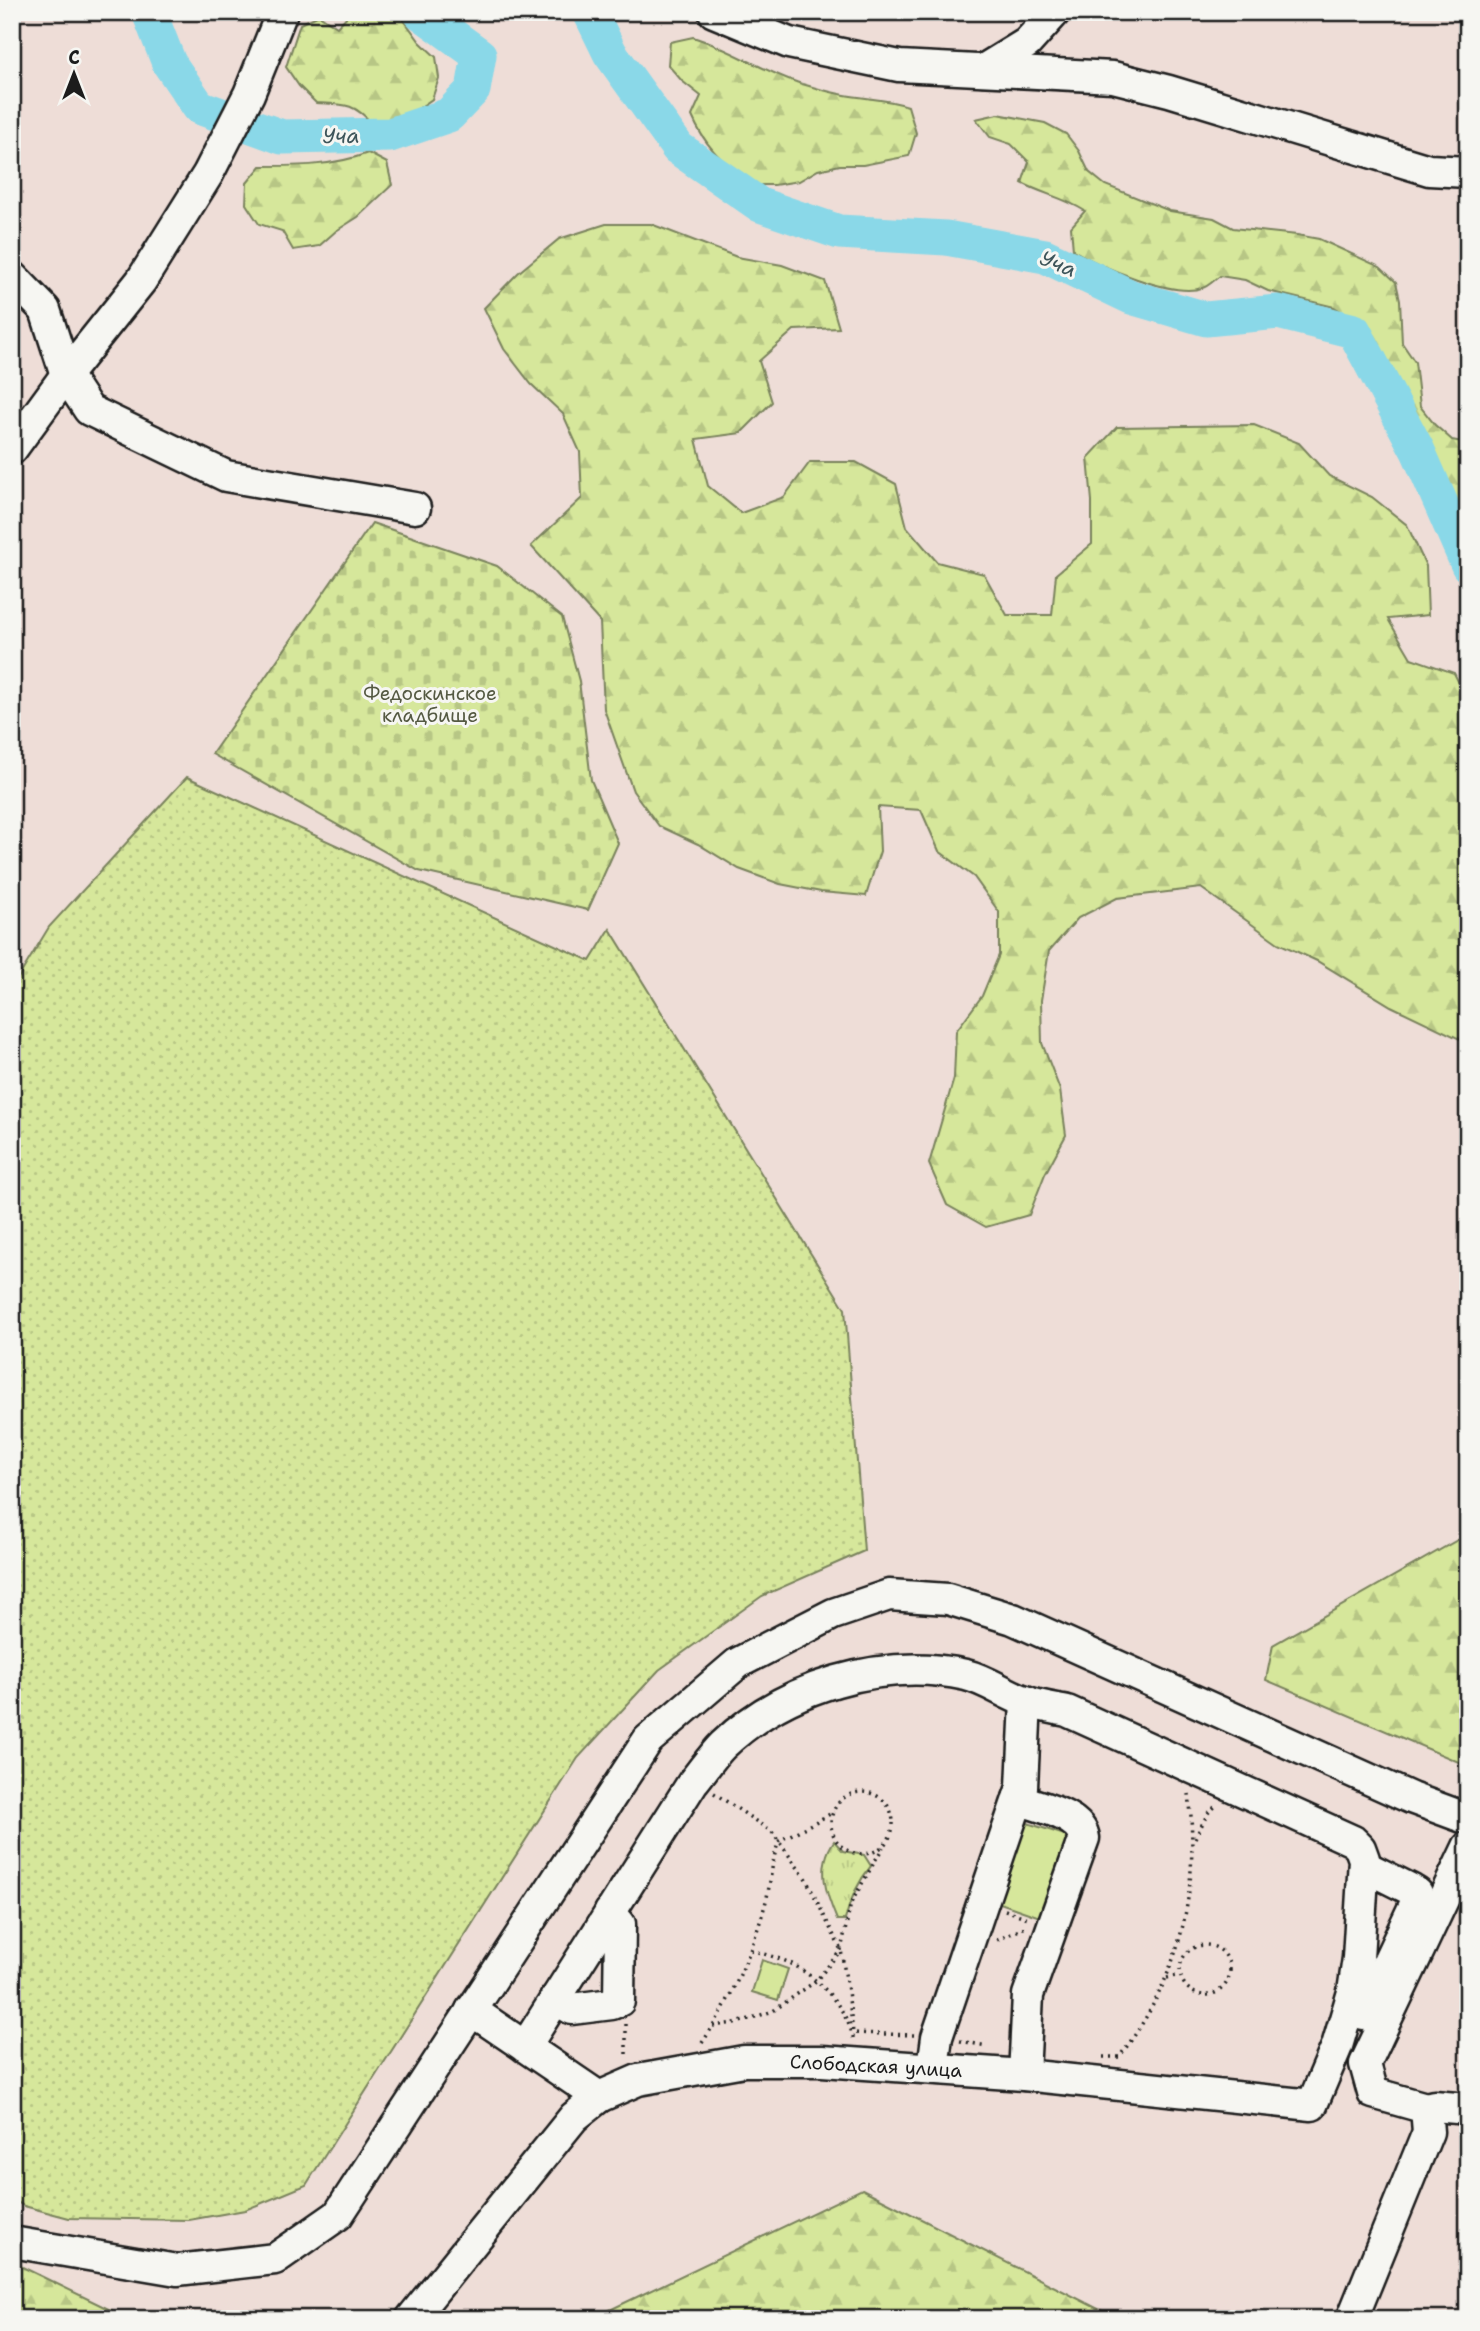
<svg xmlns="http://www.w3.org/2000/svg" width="1480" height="2331" viewBox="0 0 1480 2331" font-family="'Shantell Sans',sans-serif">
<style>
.grass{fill:url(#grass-dots);stroke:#79825c;stroke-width:2}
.forest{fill:url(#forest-firs);stroke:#79825c;stroke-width:2}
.cemetery{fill:url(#cemetery-stones);stroke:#79825c;stroke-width:2}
.park{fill:url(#park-tufts);stroke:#79825c;stroke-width:2}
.pitch{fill:#d6e79b;stroke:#79825c;stroke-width:2}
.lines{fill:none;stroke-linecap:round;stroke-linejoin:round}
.river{stroke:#8ad8e8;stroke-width:35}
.minor-casing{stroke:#1c1c1c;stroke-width:35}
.path{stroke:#1c1c1c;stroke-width:3.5;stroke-dasharray:2 5;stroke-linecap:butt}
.minor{stroke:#f6f6f2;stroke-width:30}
.labels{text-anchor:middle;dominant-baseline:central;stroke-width:6;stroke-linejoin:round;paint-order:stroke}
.park-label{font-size:19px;fill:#545942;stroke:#f6f6f2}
.street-label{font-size:19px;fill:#1c1c1c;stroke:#f6f6f2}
.water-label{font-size:21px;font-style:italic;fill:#3d5459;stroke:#f6f6f2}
</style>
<defs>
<pattern id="grass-dots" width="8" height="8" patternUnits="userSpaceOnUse" patternTransform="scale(1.75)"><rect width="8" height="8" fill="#d6e79b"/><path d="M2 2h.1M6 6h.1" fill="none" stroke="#b7c685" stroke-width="1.8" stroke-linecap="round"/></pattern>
<pattern id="forest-firs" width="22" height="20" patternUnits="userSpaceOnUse" patternTransform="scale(1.75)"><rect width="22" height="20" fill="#d6e79b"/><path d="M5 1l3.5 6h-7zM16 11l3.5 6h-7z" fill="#b7c685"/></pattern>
<pattern id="cemetery-stones" width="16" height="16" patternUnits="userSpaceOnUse" patternTransform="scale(1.75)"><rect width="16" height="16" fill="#d6e79b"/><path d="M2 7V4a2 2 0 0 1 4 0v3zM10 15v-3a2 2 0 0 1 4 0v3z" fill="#b7c685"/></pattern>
<pattern id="park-tufts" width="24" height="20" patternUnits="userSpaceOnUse" patternTransform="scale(1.75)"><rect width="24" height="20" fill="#d6e79b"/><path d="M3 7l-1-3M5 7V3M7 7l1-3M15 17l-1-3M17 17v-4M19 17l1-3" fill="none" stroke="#b7c685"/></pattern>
</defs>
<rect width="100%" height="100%" fill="#eeddd7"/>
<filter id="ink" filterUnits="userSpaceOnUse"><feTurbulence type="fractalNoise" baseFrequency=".0143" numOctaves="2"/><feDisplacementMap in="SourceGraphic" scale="14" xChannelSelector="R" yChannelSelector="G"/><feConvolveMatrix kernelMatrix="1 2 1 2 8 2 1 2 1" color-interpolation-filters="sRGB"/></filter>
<g filter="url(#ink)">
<path class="grass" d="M187 777 590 961 610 929 845 1309 864 1551 762 1596 659 1670 578 1758 306 2185 245 2210 189 2220 69 2218 24 2206 12 2199V988L49 927Z"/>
<g class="forest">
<path d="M351 12H398L420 42 436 57 439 78 432 99 395 125 374 126C355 103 345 104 316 103L299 86 286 67 300 24 319 15 337 27Z"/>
<path d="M693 37C731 49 764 72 802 84 816 88 831 93 845 95 867 99 887 99 908 106L916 133 909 156 863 165H840L818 170 799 181 774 185H751C724 162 706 149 692 116L701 96 682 81 668 65 670 42Z"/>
<path d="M998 114 1045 123 1066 134 1079 151 1089 172 1105 185 1170 211 1214 218 1233 228 1297 235 1319 239 1380 267 1396 282 1400 300 1402 343 1415 362 1420 406 1435 425 1452 440 1468 443V538L1456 531 1444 497 1370 334 1354 319 1334 307 1268 291 1245 280 1220 276C1215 279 1208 287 1202 288 1172 298 1100 266 1073 250L1071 227 1085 211C1065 198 1043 194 1022 183L1029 162 1011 144 990 137 976 119Z"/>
<path d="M368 153 387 163 392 185 358 217 336 231 319 246 293 250 282 231 259 224 246 204 247 183 261 166C297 166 334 166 368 153Z"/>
<path d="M606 224H651L737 257 782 265 825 281 839 328 794 330 759 361 772 402 741 433 696 439 708 486 741 513 784 497 810 462H856L896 484 907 527 937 562 984 574 1007 615H1052L1056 574 1092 544V501L1088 458 1117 427 1254 425 1299 443 1329 476 1372 497 1407 525 1426 566 1428 615 1388 619 1411 658 1454 673 1468 701V785L1464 801 1468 816V1043L1391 1006 1317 961 1278 943 1201 888 1117 898 1078 918 1049 951 1041 1000 1042 1043 1060 1090 1066 1135 1045 1174 1029 1215 986 1227 947 1205 929 1164 954 1078 956 1031 982 996 999 955V912L974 877 939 851 921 810 878 807 880 851 866 896 821 892 780 884 739 869 698 844 659 826 633 791 604 709 600 622 531 546 582 498 580 452 563 414 531 384 504 349 484 308 518 273 559 239Z"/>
<path d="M1468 1534V1766L1266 1680 1273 1645Z"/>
<path d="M862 2189 1118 2319H591Z"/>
<path d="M12 2262 129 2319H12Z"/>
</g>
<path class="cemetery" d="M372 523 497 566 562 617 579 681 591 780 618 843 588 910 419 871 212 754Z"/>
<path class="park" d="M834 1841 843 1851 864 1855 871 1866C857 1883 850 1899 845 1920H837C826 1894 816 1867 834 1841Z"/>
<g class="pitch">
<path d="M1024 1822 1068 1836 1040 1917 997 1902Z"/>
<path d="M762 1960 788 1969 778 2000 752 1992Z"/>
</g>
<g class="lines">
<g class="river">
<path d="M149 12 169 63 199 107 282 137 390 135 449 115 473 90 479 55 420 12"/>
<path d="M590 12 610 53 678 148 760 205 839 232 946 238 1045 256 1131 297 1206 319 1278 312 1354 331 1418 451 1468 565"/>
</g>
<g class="minor-casing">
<g id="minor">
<path d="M714 12 789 43 899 66 1113 77 1169 91 1429 170 1468 172"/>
<path d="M983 70 1027 43 1055 12"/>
<path d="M12 276 45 310 66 375 89 410 226 476 415 508"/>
<path d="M12 449 66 375 141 281 208 174 249 94 282 12"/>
<path d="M1018 1799C1038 1807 1081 1814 1084 1838L1028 1995 1024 2075"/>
<path d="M555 1999 572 2009 612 2004 619 2001 620 1924 610 1912"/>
<path d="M471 2010C514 2039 556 2068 599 2097L638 2080 744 2061H822L1024 2075 1312 2105 1337 2046 1353 1992 1358 1958 1364 1859 1360 1848 1353 1841 1067 1711C1053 1708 1038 1706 1025 1701 1005 1694 987 1680 966 1675 883 1657 785 1686 723 1745 712 1756 703 1770 693 1782L525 2047"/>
<path d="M1363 2015 1418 1898 1417 1893 1412 1890 1364 1866"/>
<path d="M933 2067 937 2037 1022 1787 1026 1701"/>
<path d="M1426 2108 1434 2106 1468 2109"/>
<path d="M12 2242 177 2270 275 2259 338 2215 648 1740 738 1663 833 1614 889 1595 948 1599 1013 1619 1411 1798 1468 1819"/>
<path d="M411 2319 574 2117 599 2097"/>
<path d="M1352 2319 1428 2132 1426 2108 1373 2093 1365 2064 1468 1847"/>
</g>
</g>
<g class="path">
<circle cx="862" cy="1823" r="31"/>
<path d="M714 1793 772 1832 806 1879 841 1950 848 1991 853 2033 915 2035"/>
<path d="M1195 1838 1208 1813 1218 1804"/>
<path d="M1005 1910 1031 1919"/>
<path d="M997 1940 1028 1926"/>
<circle cx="1205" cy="1970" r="25"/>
<path d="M751 1950C763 1954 776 1957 788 1962 818 1977 847 2007 854 2041"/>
<path d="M1167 1978 1180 1975"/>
<path d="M626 2024V2058"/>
<path d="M713 2026 740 2022 773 2011 816 1981 841 1950 851 1903 883 1847"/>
<path d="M960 2041 987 2046"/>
<path d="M702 2043C731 2000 751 1955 765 1905 771 1884 771 1862 779 1841L834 1812"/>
<path d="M1103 2057H1119C1180 1978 1200 1893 1189 1794"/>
</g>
<use href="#minor" class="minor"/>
</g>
</g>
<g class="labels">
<g class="park-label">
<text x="430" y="693">Федоскинское<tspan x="430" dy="22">кладбище</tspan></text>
</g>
<g class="street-label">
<text transform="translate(876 2066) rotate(3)">Слободская улица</text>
</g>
<g class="water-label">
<text transform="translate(341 136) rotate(-1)">Уча</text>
<text transform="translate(1058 264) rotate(22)">Уча</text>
</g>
</g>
<rect width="1480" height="2331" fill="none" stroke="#f6f6f2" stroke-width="42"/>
<rect x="21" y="21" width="1438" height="2289" fill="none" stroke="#1c1c1c" stroke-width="2.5" filter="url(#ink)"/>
<g transform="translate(74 74)" stroke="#f6f6f2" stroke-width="5" paint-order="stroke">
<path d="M0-5L12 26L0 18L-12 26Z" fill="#1c1c1c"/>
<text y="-10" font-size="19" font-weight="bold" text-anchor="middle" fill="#1c1c1c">С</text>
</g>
</svg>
